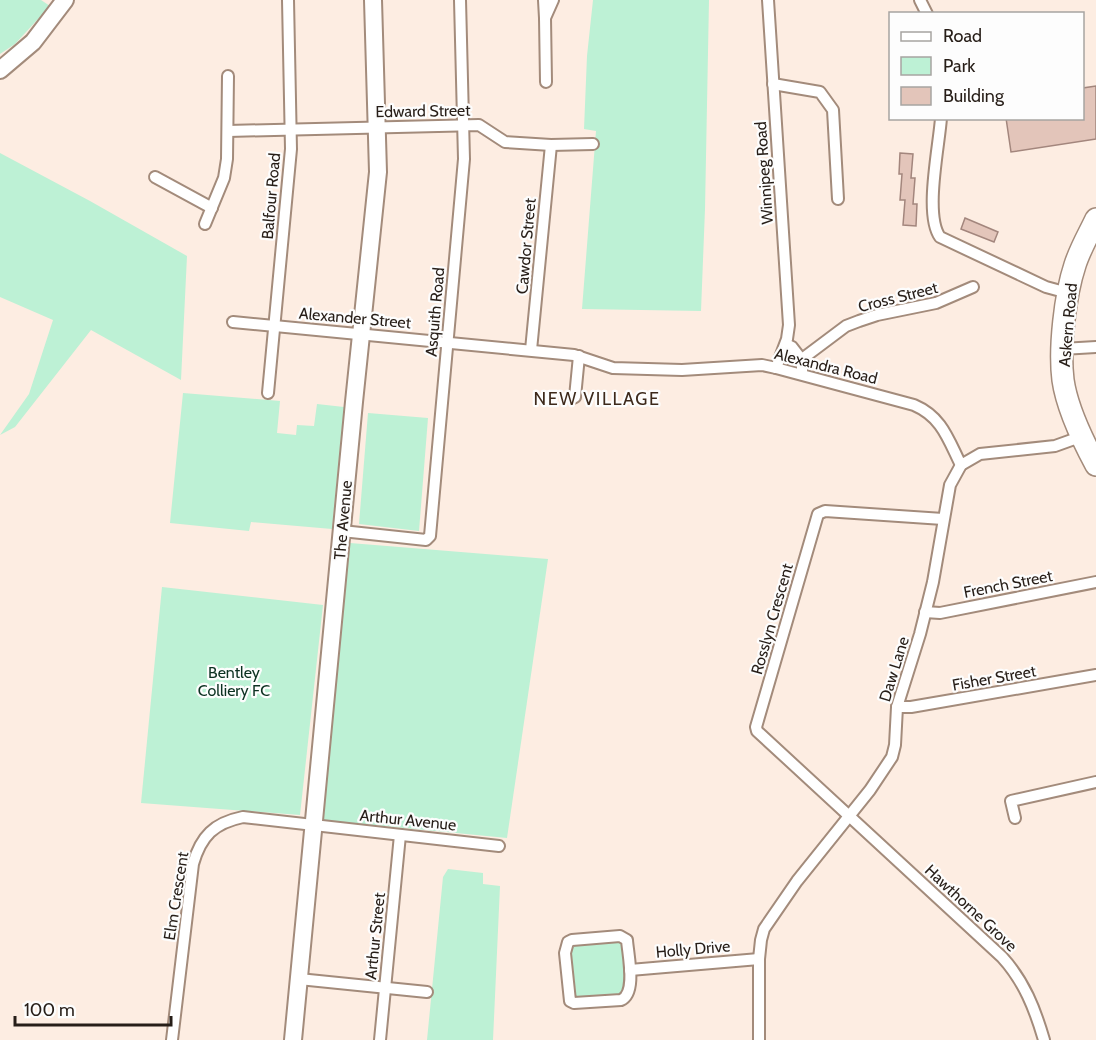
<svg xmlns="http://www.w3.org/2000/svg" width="1096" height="1040" viewBox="0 0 1096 1040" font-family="Cabin,sans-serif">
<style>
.green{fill:#bdf1d5}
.building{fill:#e3c5ba;stroke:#a3867d;stroke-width:1.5}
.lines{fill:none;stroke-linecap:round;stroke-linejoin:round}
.street-casing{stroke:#a38b7b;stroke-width:14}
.secondary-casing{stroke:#a38b7b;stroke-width:20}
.highway-casing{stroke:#a38b7b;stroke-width:24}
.street{stroke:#fff;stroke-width:10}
.secondary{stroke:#fff;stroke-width:16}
.highway{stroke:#fff;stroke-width:21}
.labels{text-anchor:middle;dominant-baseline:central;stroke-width:4.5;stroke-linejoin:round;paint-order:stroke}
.street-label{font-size:16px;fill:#271e18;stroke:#fdfdfd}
.park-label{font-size:16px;fill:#0c3121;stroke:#fdfdfd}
.neighbourhood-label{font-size:18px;letter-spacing:1.5px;fill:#3d291b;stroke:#fdfdfd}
</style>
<rect width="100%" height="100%" fill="#fdede2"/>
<g class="green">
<path d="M0 0H41L50 6 15 44 0 54Z"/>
<path d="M593 0H709L705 209 701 311 582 309 596 131 584 129 587 56Z"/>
<path d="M0 153 90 201 187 256 181 380 91 330 15 427 0 435 29 394 53 320 0 297Z"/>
<path d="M183 393 280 401 277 433 296 435 297 425 314 426 317 404 344 407 332 529 251 522 249 531 170 523Z"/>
<path d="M368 413 428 418 419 531 359 524Z"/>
<path d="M350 543 548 559 507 838 323 820Z"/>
<path d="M162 587 323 605 300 815 141 803Z"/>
<path d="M448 869 483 873V884L500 886 493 1040H427L443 877Z"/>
<path d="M616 940 623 945 627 987 619 996 580 999 576 996 572 957 569 953 573 945Z"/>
</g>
<g class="building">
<path d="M1096 86V139L1011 152 1006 118H1083V88Z"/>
<path d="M900 153 913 154 911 178H915L913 204H917L916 226 903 225 905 200H900L902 174H899Z"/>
<path d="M965 218 998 232 994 242 961 229Z"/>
</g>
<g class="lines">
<g class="street-casing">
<g id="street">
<path d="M544 0 545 18 553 0"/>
<path d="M768 0 789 325 787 339 776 368"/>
<path d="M920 0 927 14"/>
<path d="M545 18 546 82"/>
<path d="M773 84 820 92 833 110 838 199"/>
<path d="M941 118C939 147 924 215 940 237L1046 287 1068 293"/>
<path d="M228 131 479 125 505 142 551 145 593 144"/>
<path d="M155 177 212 208"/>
<path d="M205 224 224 178 227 159 228 76"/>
<path d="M233 322 574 355 613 368 682 370 762 365 776 368 914 405C942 417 948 439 961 465"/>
<path d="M786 344 792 347 802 360V374"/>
<path d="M1062 349 1096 347"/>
<path d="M531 350 551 145"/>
<path d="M802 359 846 326 859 321 877 315 936 303 973 287"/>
<path d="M268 393 291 149 288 0"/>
<path d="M573 398 575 397 579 356"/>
<path d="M943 519 825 511 818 514 756 727 757 731 1002 957C1024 981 1035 1009 1044 1040"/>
<path d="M342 531 426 540 430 536 464 159 460 0"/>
<path d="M925 612 940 613 1096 582"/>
<path d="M897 707H911L1096 675"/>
<path d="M1015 818 1011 801 1096 782"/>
<path d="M620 936 627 940C628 955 637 993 621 1000L574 1003 570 1001 565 953 568 942 572 940Z"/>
<path d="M630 970 759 959"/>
<path d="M299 979 427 992"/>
<path d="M172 1040 193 864C201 836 214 823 243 817L499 846"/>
<path d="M380 1040 400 835"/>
<path d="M759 1040V959L761 940 764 929 797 881 870 790 892 757 895 745 897 707 920 634 933 582 950 485 961 465 980 454 1055 446 1080 437"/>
</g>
</g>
<g class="secondary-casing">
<g id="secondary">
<path d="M0 70 33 42 65 0"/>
<path d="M293 1040 354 402 378 172 373 0"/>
</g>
</g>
<g class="highway-casing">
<path id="highway" d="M1096 219C1089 234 1080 249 1075 265 1065 295 1059 348 1063 380 1067 408 1083 441 1096 465"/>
</g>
<use href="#street" class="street"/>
<use href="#secondary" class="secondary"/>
<use href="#highway" class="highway"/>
</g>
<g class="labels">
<g class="street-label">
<text transform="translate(423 111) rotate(-1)">Edward Street</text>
<text transform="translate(764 173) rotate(-94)">Winnipeg Road</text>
<text transform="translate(271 196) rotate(-85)">Balfour Road</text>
<text transform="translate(526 246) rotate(-85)">Cawdor Street</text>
<text transform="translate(898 297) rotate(-14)">Cross Street</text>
<text transform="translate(435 312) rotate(-85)">Asquith Road</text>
<text transform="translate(355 318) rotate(5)">Alexander Street</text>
<text transform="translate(1068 325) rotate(-85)">Askern Road</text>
<text transform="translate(826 366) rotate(14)">Alexandra Road</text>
<text transform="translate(343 520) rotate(-85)">The Avenue</text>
<text transform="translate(1008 584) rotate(-11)">French Street</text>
<text transform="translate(772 619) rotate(-74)">Rosslyn Crescent</text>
<text transform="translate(894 669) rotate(-73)">Daw Lane</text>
<text transform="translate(994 678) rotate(-10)">Fisher Street</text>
<text transform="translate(408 820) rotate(6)">Arthur Avenue</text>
<text transform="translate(176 896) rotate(-81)">Elm Crescent</text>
<text transform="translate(971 908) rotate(43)">Hawthorne Grove</text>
<text transform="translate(375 936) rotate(-84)">Arthur Street</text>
<text transform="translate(693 949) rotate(-5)">Holly Drive</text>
</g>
<g class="park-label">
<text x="234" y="672">Bentley<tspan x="234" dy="18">Colliery FC</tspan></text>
</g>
<g class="neighbourhood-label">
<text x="597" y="399">NEW VILLAGE</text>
</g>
</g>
<rect x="889" y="12" width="195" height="108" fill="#fdfdfd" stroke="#a7a4a1" stroke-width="1.5"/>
<rect x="901" y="32" width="30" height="9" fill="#ffffff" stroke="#a7a4a1" stroke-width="1.5"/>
<text x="943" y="42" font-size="18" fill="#271e18">Road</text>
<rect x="901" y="57" width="30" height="18" fill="#bdf1d5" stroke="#a7a4a1" stroke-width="1.5"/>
<text x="943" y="72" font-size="18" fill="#271e18">Park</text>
<rect x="901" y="87" width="30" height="18" fill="#e3c5ba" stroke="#a7a4a1" stroke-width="1.5"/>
<text x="943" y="102" font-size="18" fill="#271e18">Building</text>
<path d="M15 1016v9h156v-9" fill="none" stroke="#271e18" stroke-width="3"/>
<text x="24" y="1016" font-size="18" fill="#271e18" stroke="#fdfdfd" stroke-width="4.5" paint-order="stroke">100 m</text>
</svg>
